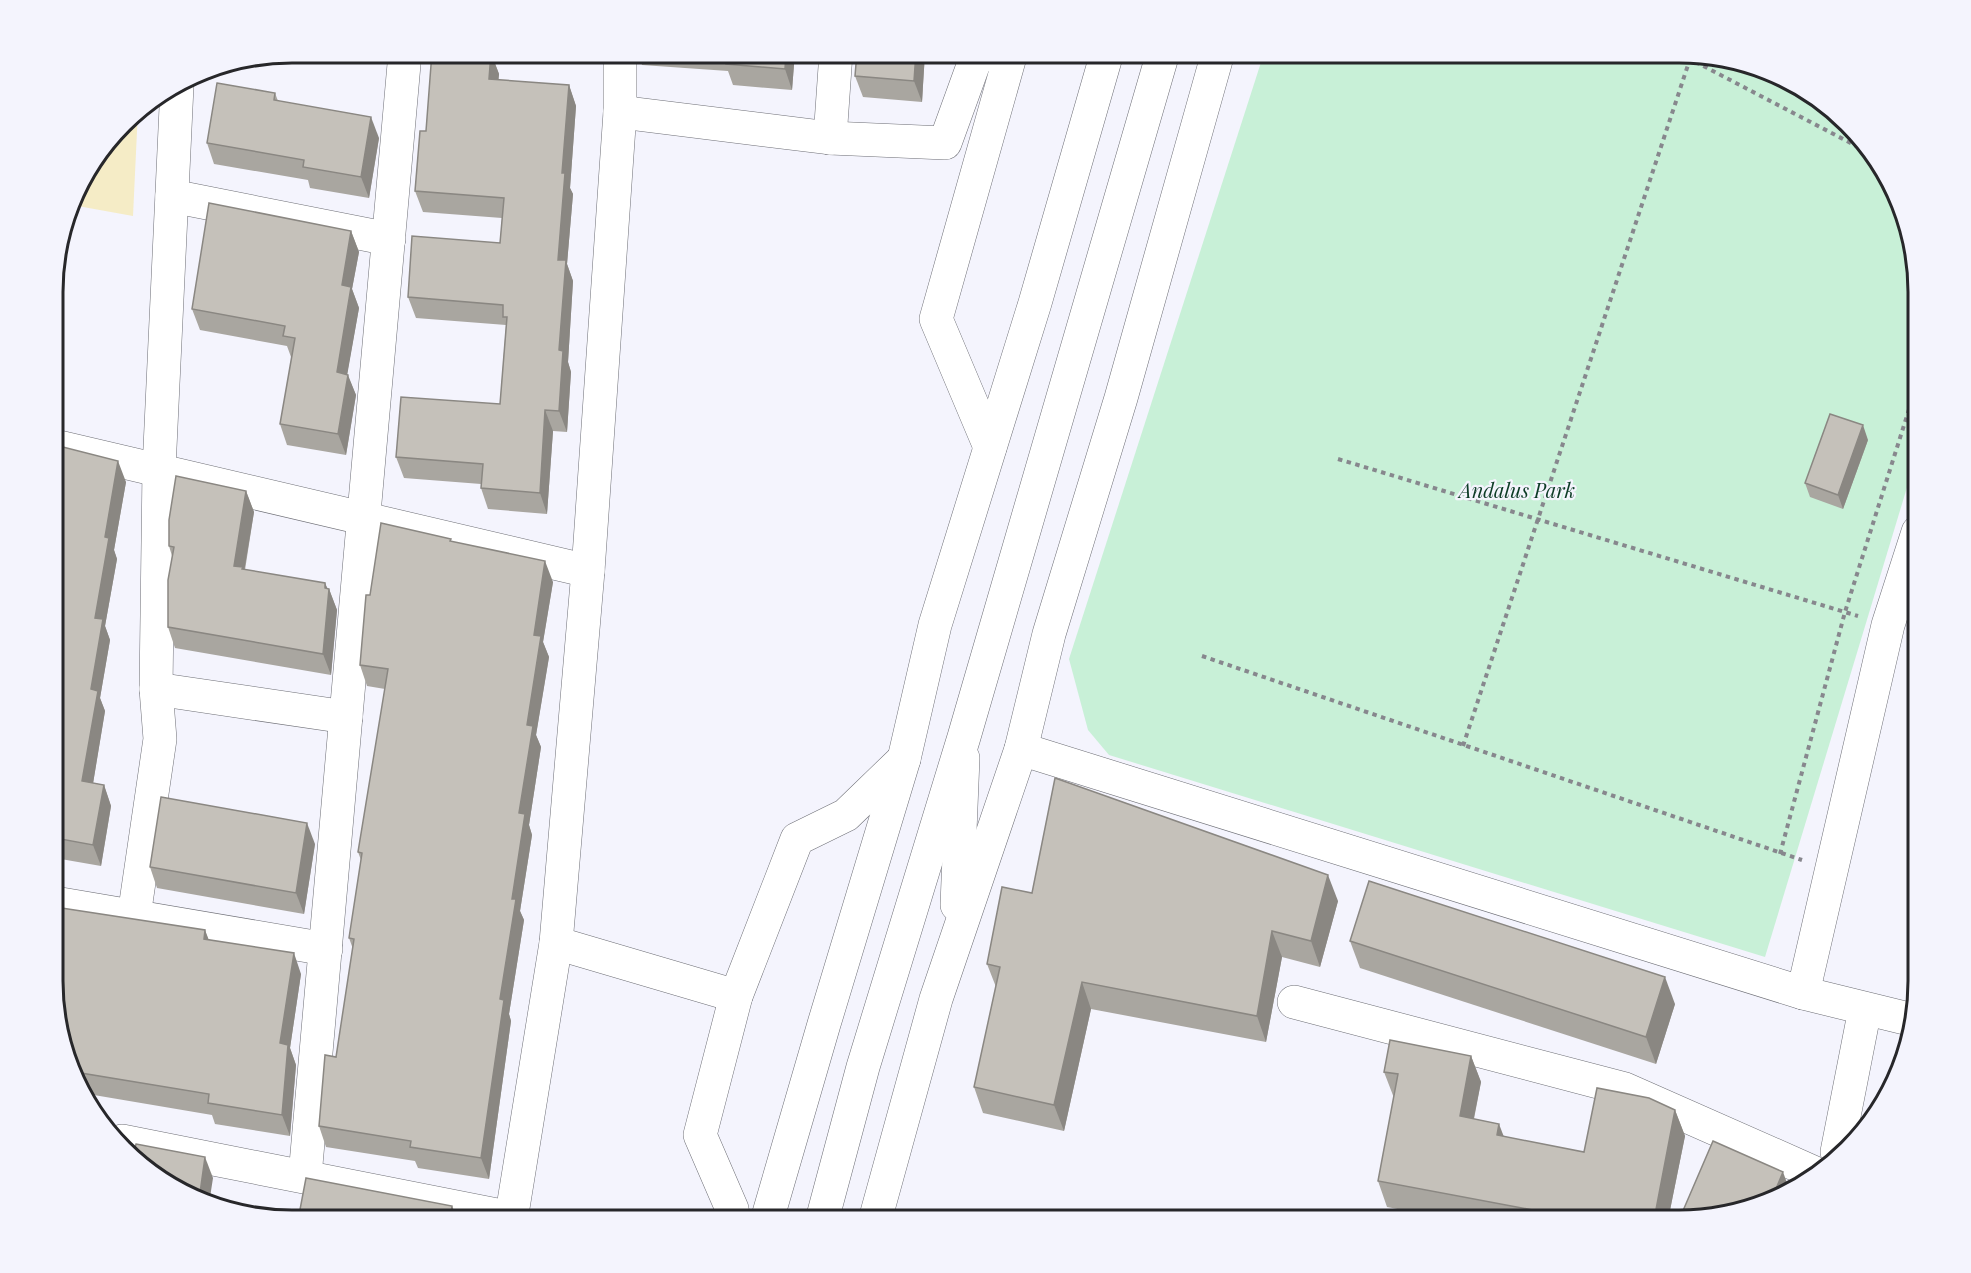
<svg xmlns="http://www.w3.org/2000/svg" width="1971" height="1273" viewBox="0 0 1971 1273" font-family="'Playfair Display',serif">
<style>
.green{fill:#c8f0d7}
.sand{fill:#f5ecc6}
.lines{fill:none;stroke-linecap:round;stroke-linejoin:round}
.minor-casing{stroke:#6e6f76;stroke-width:34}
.major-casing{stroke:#6e6f76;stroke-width:34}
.path{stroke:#87878d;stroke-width:4;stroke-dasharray:4.5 4.5;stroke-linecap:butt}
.minor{stroke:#fff;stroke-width:33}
.major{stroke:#fff;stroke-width:33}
.wall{fill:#a9a6a0}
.shaded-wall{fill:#8a8782}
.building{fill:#c5c1ba;stroke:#8a8782;stroke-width:1.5}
.labels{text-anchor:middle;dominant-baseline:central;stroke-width:4.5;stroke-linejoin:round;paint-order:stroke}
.park-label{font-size:20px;font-style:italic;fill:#0d3c26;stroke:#f4f4fd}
.rim{fill:none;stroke:#27272a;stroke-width:3}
</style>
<rect width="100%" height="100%" fill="#f4f4fd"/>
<path class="green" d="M1264 53H1679L1730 61 1829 111 1887 173 1918 277V451L1765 957 1109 755 1088 730 1069 659Z"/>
<path class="sand" d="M138 110 133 216 72 205 77 186 134 112Z"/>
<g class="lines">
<g class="minor-casing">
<g id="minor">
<path d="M620 112 830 138 945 143 974 63 983 53"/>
<path d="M830 138 836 53"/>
<path d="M172 196 389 239"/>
<path d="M55 446 588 571"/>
<path d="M990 447 936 319 1011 53"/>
<path d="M156 689 346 717"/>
<path d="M1021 749 1803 993 1913 1020"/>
<path d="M55 903 326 949"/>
<path d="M957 905 963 758"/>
<path d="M134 916 160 739 156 689 159 469 177 86"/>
<path d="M556 943 736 996"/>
<path d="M1803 993 1888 625 1918 532"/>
<path d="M1294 1002 1625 1089 1815 1173"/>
<path d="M122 1141 512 1218"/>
<path d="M1837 1152 1865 1009"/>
<path d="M305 1176 405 53"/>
<path d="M511 1220 556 943 588 571 620 112V53"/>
<path d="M734 1220 732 1209 700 1135 736 996 797 839 846 815 904 759"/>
<path d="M875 1220 936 999 1021 749 1049 634 1121 398 1218 53"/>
</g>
</g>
<g class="major-casing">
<g id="major">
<path d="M767 1220 824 1024 904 759 935 625 1035 303 1107 53"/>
<path d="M822 1220 863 1067 964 737 1163 53"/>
</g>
</g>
<g class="path">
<path d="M1670 53 1690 59 1866 151"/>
<path d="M1338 459 1858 616"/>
<path d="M1202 656 1802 860"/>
<path d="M1463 746 1690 59"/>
<path d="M1780 854 1845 612 1918 381"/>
</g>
<use href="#minor" class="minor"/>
<use href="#major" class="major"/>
</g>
<g class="wall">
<path d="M638 52H795L792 90 733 85 728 71 642 65Z"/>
<path d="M857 52H925L922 102 863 97 855 76Z"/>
<path d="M491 53 499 74 498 80 569 85 576 106 570 188 573 194 567 264 573 281 568 362 571 372 567 432 553 431 547 514 488 509 481 488V484L404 478 396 457 500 404 506 325 416 318 408 297 500 243 502 218 423 212 415 191 426 131Z"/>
<path d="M275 93 278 101 379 138 369 198 310 188 308 180 214 164 207 143Z"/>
<path d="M351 231 359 252 352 289 359 308 347 374 356 395 346 455 287 445 280 424 292 357H291L287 346 200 330 192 309Z"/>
<path d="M1868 440 1843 509 1810 497 1805 483Z"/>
<path d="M55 445 126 482 114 550 117 559 105 626 110 640 100 698 105 711 93 783 104 785 111 806 101 866 55 858Z"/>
<path d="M246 491 254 512 245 570 325 583 327 588 329 589 337 610 331 675 175 648 168 627 172 556 169 546Z"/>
<path d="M452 541 553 582 543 642 549 657 536 735 541 747 529 825 532 835 520 911 524 920 509 1014 511 1021 489 1179 418 1168 415 1161 326 1147 319 1126 336 1057 353 949 349 938 361 860 358 852 385 689 367 686 360 665 370 595Z"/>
<path d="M315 844 304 914 157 888 150 867Z"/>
<path d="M1032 893 1338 901 1320 967 1282 957 1266 1042 1091 1009 1064 1131 983 1113 974 1087 996 987 987 964Z"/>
<path d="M205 930 208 939 301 974 290 1048 296 1065 290 1136 215 1124 212 1115 82 1093 55 1012Z"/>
<path d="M1350 941 1675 1004 1656 1064 1360 968Z"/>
<path d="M1471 1056 1481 1082 1474 1119 1504 1137 1584 1152 1675 1110 1685 1136 1668 1220H1455L1387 1207 1378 1181 1394 1098 1384 1072Z"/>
</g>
<g class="shaded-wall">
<path d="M786 52H795L792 90 785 69Z"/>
<path d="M916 52H925L922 102 914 81Z"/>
<path d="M491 53 499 74 497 100 489 79Z"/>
<path d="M569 85 576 106 570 188 573 194 567 264 573 281 568 362 571 372 567 432 559 411 558 260 562 173Z"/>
<path d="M371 117 379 138 369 198 361 177Z"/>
<path d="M351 231 359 252 352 289 359 308 344 393 337 372 342 285Z"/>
<path d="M348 375 356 395 346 455 338 434Z"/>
<path d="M545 410 553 431 547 514 540 493Z"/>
<path d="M1863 425 1868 440 1843 509 1838 495Z"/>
<path d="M118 461 126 482 114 550 117 559 105 626 110 640 100 698 105 711 90 802 82 781 91 689 95 618 105 537Z"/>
<path d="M246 491 254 512 244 572 234 566Z"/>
<path d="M545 561 553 582 543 642 549 657 536 735 541 747 529 825 532 835 520 911 524 920 509 1014 511 1021 489 1179 481 1158 512 899 527 725 534 635Z"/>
<path d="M325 583 329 592V589L337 610 331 675 323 654Z"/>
<path d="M104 785 111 806 101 866 93 845Z"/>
<path d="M307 823 315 844 304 914 296 893Z"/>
<path d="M1328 875 1338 901 1320 967 1311 941Z"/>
<path d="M205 930 213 951 204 939Z"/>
<path d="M1272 931 1282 957 1266 1042 1257 1016Z"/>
<path d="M294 953 301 974 290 1048 296 1065 290 1136 282 1115 280 1043Z"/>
<path d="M1665 977 1675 1004 1656 1064 1646 1037Z"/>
<path d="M1082 982 1091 1009 1064 1131 1054 1105Z"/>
<path d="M1471 1056 1481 1082 1469 1142 1460 1116Z"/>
<path d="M1675 1110 1685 1136 1668 1220H1654Z"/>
<path d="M1499 1124 1509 1150 1497 1135Z"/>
<path d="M205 1157 213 1178 209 1204 199 1200Z"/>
<path d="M1783 1172 1790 1191 1773 1196Z"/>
<path d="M452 1206 458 1220H450Z"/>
</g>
<g class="building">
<path d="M432 52 491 53 489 79 569 85 562 173H565L558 260H566L559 350 563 351 559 411 545 410 540 493 481 488 483 464 396 457 401 397 500 404 507 317H503V305L408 297 412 236 500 243 504 198 415 191 420 131H426Z"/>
<path d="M727 52H786L785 69 726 64Z"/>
<path d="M857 52H916L914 81 855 76Z"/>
<path d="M217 83 275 93 274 100 371 117 361 177 303 167 304 160 207 143Z"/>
<path d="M209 203 351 231 342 285 351 287 337 372 348 375 338 434 280 424 295 338 283 336 285 326 192 309Z"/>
<path d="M1830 414 1863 425 1838 495 1805 483Z"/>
<path d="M55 445 118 461 105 537 109 538 95 618 103 619 91 689 98 691 82 781 104 785 93 845 55 838Z"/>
<path d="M176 476 246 491 234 566 243 567 242 569 325 583V588L329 589 323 654 168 627V580L174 547 169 546V520Z"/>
<path d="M381 523 451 539 450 541 545 561 534 635 541 636 527 725 533 726 519 813 525 814 512 899H516L500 999 504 1000 481 1158 410 1147 411 1141 319 1126 325 1055 336 1057 354 939 349 938 362 853 358 852 388 669 360 665 366 595H370Z"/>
<path d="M1055 778 1328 875 1311 941 1272 931 1257 1016 1082 982 1054 1105 974 1087 1000 967 987 964 1002 887 1032 893Z"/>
<path d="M161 797 307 823 296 893 150 867Z"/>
<path d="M1369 881 1665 977 1646 1037 1350 941Z"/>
<path d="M55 907 205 930 204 939 294 953 280 1043 288 1045 282 1115 208 1103 209 1094 75 1072 55 1012Z"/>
<path d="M1390 1040 1471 1056 1460 1116 1499 1124 1497 1135 1584 1152 1597 1088 1649 1098 1675 1110 1654 1220H1588L1560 1215 1559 1220H1536L1538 1211 1378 1181 1398 1074 1384 1072Z"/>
<path d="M1713 1141 1783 1172 1773 1196 1694 1220H1679Z"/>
<path d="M136 1144 205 1157 199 1200 159 1180 134 1153Z"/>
<path d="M306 1178 452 1206 450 1220H298Z"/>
<path d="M923 1216 936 1220H922Z"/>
</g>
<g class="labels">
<g class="park-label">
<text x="1517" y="489">Andalus Park</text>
</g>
</g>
<path d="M0 0H1971V1273H0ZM292 63H1679A229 229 0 0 1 1908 292V981A229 229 0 0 1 1679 1210H292A229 229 0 0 1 63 981V292A229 229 0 0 1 292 63Z" fill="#f4f4fd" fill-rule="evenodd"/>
<path class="rim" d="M292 63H1679A229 229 0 0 1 1908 292V981A229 229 0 0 1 1679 1210H292A229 229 0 0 1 63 981V292A229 229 0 0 1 292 63Z"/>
</svg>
